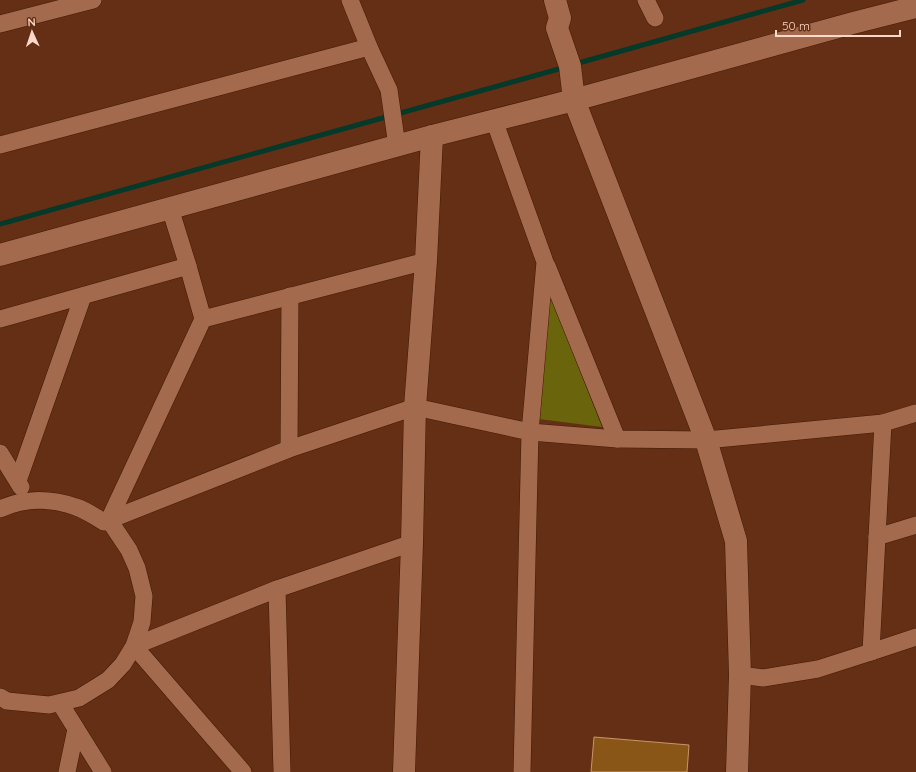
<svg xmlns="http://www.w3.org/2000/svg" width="916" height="772" viewBox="0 0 916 772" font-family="Quicksand,sans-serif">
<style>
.green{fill:#6a650c}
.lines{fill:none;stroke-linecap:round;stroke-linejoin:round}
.stream{stroke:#053929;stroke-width:5}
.building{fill:#8a5617;stroke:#c79768}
.minor-casing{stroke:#411a05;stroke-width:18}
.tertiary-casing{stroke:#411a05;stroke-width:23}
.minor{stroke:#a46a4e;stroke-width:17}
.tertiary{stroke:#a46a4e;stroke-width:22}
</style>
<rect width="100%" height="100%" fill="#642f14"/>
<path class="green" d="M550 295 602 427 539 419Z"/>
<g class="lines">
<g class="stream">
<path d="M575 64 803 0"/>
<path d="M0 224 566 67"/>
</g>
</g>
<path class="building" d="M594 737 689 745 687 772H591Z"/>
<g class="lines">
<g class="minor-casing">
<g id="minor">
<path d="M646 0 655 18"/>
<path d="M0 24 93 0"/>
<path d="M369 47 389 90 397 146"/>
<path d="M494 120 545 262 530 432 617 439 706 440 883 423 871 652 916 637"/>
<path d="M0 145 369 47 350 0"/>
<path d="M170 208 188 266"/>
<path d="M547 266 617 439"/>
<path d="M0 319 188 266 203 319"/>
<path d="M883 423 916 413"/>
<path d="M289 449 290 296"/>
<path d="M0 453 21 487"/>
<path d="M18 481 83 296"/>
<path d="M0 509C24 498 51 498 76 507 86 510 95 517 104 522L109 520 129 550 137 568 144 596 142 622 134 646 123 664 108 680 79 698 49 705 7 701 0 697"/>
<path d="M109 520 289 449 415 407 530 432 522 772"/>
<path d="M109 520 203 319 426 261"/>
<path d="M877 537 916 525"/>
<path d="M277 589 412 543"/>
<path d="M740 675 763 678 818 669 871 652"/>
<path d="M60 703 103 772"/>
<path d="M67 772 76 729"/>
<path d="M243 772 134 646 277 589 282 772"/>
</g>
</g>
<g class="tertiary-casing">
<g id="tertiary">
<path d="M555 0 560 18 557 28 570 66 574 100 706 440 736 541 740 675 737 772"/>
<path d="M0 255 432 136 574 100 853 23 916 7"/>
<path d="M404 772 412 543 415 407 426 261 432 136"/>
</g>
</g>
<use href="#minor" class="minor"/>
<use href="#tertiary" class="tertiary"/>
</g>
<g transform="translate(32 32) rotate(357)" stroke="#642f14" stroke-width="3" paint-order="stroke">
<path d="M0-3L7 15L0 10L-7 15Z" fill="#fbd9ca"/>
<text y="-6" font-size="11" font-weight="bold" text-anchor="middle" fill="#fbd9ca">N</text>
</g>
<path d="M776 30v6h124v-6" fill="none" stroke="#fbd9ca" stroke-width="2"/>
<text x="782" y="30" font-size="12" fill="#fbd9ca" stroke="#642f14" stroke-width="3" paint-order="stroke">50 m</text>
</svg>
